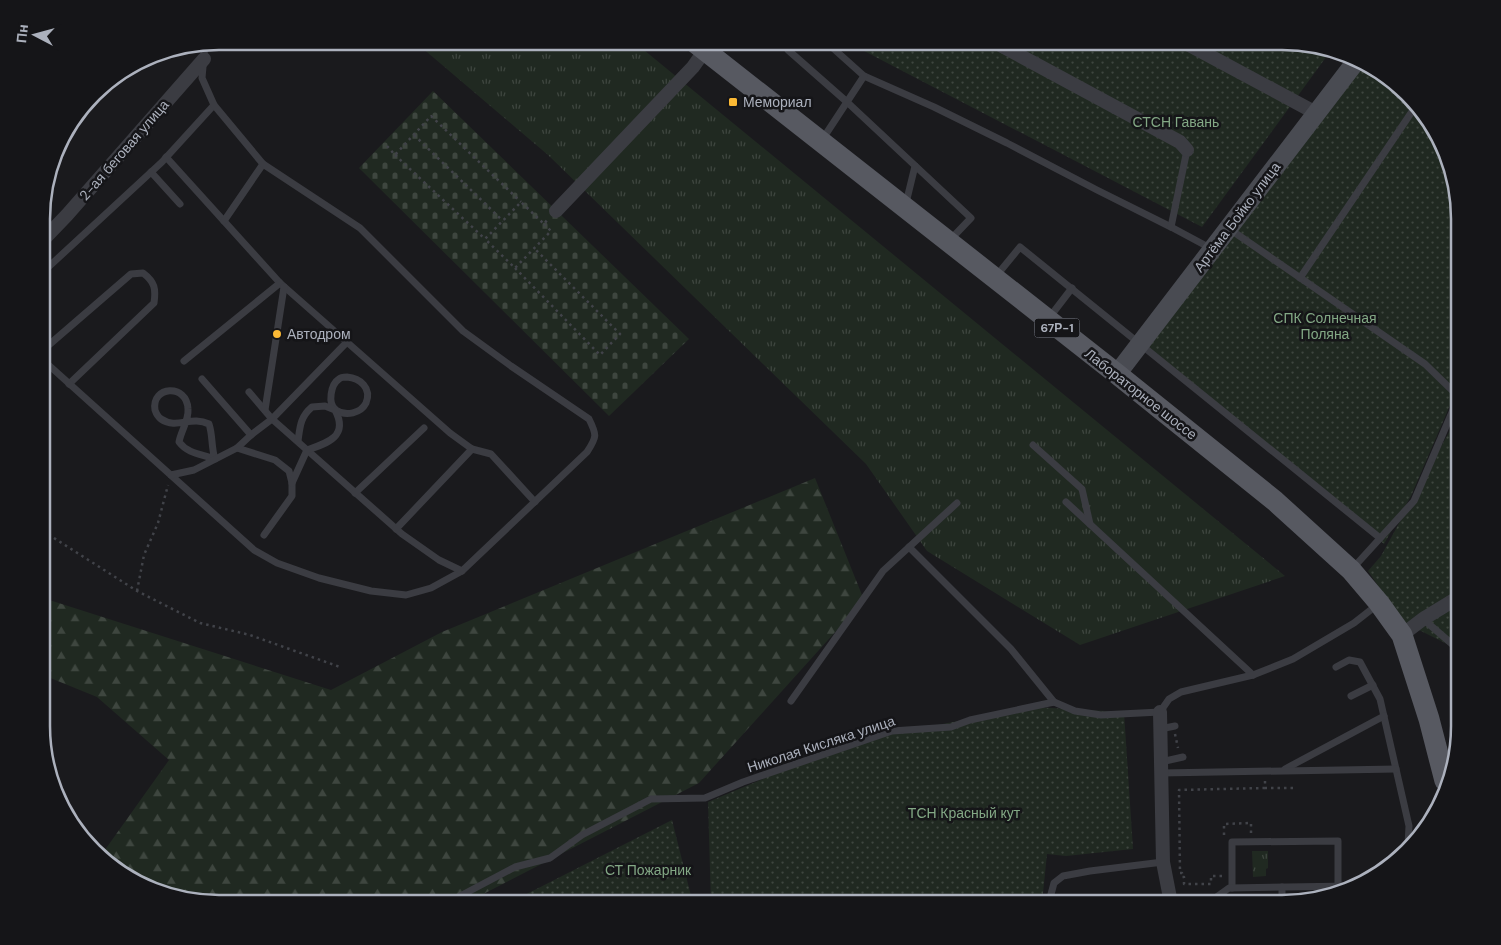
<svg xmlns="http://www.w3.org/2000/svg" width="1501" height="945" viewBox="0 0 1501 945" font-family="'DM Sans',sans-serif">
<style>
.grass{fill:url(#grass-dots)}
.forest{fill:url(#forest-firs)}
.cemetery{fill:url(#cemetery-stones)}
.park{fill:url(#park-tufts)}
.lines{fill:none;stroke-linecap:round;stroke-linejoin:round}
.path{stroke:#414349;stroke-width:2.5;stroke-dasharray:2.5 4;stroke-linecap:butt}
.lane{stroke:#3b3c42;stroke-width:7}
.street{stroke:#3b3c42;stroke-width:14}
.secondary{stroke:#494b52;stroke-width:19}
.primary{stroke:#575961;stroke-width:21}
.poi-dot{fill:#fbb935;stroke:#151518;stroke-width:2}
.labels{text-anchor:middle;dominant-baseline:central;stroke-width:5;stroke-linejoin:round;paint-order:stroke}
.shield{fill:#151518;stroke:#7f828c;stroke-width:1}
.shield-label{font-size:12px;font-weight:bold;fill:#acb1bd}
.poi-label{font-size:14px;fill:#acb1bd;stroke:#151518;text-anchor:start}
.park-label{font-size:14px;fill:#83a885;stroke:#151518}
.street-label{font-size:14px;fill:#acb1bd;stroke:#151518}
.rim{fill:none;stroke:#acb1bd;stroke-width:2.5}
</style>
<defs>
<pattern id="grass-dots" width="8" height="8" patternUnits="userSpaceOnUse" patternTransform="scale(1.25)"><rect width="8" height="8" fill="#202921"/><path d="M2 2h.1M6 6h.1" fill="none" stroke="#3e463f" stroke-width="1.8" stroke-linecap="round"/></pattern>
<pattern id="forest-firs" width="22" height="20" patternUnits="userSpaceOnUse" patternTransform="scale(1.25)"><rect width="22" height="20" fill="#202921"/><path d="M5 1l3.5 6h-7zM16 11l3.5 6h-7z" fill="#3e463f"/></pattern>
<pattern id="cemetery-stones" width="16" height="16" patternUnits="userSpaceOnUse" patternTransform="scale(1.25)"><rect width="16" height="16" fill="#202921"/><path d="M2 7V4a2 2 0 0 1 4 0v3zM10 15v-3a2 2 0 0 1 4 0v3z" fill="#3e463f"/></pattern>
<pattern id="park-tufts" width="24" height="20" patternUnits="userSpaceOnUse" patternTransform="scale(1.25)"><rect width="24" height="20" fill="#202921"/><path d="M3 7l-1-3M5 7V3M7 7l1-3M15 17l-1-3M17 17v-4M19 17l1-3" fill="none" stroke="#3e463f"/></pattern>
</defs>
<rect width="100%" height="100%" fill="#1a1a1d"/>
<g class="grass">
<path d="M845 41H1282L1328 47 1332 49 1202 227Z"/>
<path d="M1359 61 1381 71 1436 130 1459 207V352L1454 396 1411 496 1384 544 1142 349Z"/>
<path d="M1459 414V650L1403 622 1368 571 1381 556Z"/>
<path d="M1033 707 1124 712 1133 849 1066 856 1047 854 1042 903 711 904 708 802 772 775 895 733Z"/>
<path d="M672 820 693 904H507Z"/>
</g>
<path class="forest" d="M815 478 864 600 699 783 464 904H219L173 898 120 874 102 854 169 760 97 697 43 675V598L331 690 442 632Z"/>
<path class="cemetery" d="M433 91 689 339 609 416 359 168Z"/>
<g class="park">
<path d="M414 41H633L1285 576 1080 645 927 551 866 464 548 155Z"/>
<path d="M1252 851H1268V868L1266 869V876L1253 877Z"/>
</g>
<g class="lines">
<g class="path">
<path d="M414 135 503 221"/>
<path d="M387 146 395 155 431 116 521 202"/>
<path d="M395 155 485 239"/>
<path d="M544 224 551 231 515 268 485 239 521 202 544 224 548 219"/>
<path d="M515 268 600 355 620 334 534 248"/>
<path d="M43 531 137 591 200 623 250 635 340 667"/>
<path d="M137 591 144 555 158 523 168 485"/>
<path d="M1175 734 1178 748"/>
<path d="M1265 781V788H1294"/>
<path d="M1224 835V824L1251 823V834"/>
<path d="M1222 876H1211V884H1184V877H1182V873H1180L1179 790 1265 788"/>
</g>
<g class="lane">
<path d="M825 41 864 76 934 107 1007 143 1097 190 1171 227"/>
<path d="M788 50 847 102 971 218 950 240"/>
<path d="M822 140 864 76"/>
<path d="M1187 150 1171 227 1212 249"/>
<path d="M166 157 280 283 450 433 472 449 491 454 535 502"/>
<path d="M151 172 180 204"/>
<path d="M906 203 915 166"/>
<path d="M224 221 263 164"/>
<path d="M1228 228 1425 364 1459 397"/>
<path d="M43 272 162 162 214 105"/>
<path d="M997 275 1020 247 1380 538"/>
<path d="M1300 278 1415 107"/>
<path d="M1049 318 1072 288"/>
<path d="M43 350 131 274 143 273C155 282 156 289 154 303L69 384"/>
<path d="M43 360 254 550 277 563 319 578 371 591 406 595 431 588 462 571 587 452C597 437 597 435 589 419L511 366 463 331 360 228 263 164 214 105 202 78 205 44"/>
<path d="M184 361 280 283"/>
<path d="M347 377C360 378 372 388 366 403 361 413 346 417 336 410 327 404 331 384 339 379 341 377 344 377 347 377Z"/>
<path d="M202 379 251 435"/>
<path d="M249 392 272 419 402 534 439 560 462 571"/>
<path d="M265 410 284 287"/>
<path d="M1033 445 1082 489 1090 524"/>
<path d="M237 448 275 460 289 471 292 483V496L264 535"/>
<path d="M215 459C211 447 213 436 209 424 191 415 177 430 161 419 158 417 156 413 155 410 151 386 187 383 188 409 189 420 181 431 179 442 188 454 202 454 215 459"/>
<path d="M171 475 194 470 237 448 251 435 272 419 347 342"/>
<path d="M292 483 307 450C328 443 349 436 335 410L325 406 312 407C300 417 300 427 298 441"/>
<path d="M355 493 424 428"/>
<path d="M1066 502 1253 675"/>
<path d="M396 529 472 449"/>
<path d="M909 547 1011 649 1054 702"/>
<path d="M1353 568 1414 501 1459 396V389"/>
<path d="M1423 619 1459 650"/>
<path d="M1336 667 1349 660 1360 662 1380 699 1409 826 1408 845"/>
<path d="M1351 696 1373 685"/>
<path d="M791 701 883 571 957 503"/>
<path d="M1160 729 1175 726"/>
<path d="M1161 762 1183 757"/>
<path d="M1285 769 1384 716"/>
<path d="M1161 773 1396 769"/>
<path d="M1282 887V903"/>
<path d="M1232 888V842L1338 841V890"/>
<path d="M1171 898H1215V903"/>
<path d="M1215 898 1229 888 1351 886"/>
<path d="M1051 903 1050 898 1054 883 1063 876 1090 871 1163 862"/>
<path d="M445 904 515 867 550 858 582 835 651 799 705 798 743 782 892 731 951 727 970 720 1054 702 1075 711 1101 715 1160 712 1169 699 1181 692 1253 675 1293 659 1354 623 1377 605"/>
</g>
<g class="street">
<path d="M993 41 1180 142 1187 150"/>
<path d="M1182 41 1316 113"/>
<path d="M556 211 693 67 705 50"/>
<path d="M43 240 67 215 204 59"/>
<path d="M1402 635 1423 619 1459 597"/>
<path d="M1160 712 1163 862 1171 903"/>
</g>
<path class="secondary" d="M1117 374 1357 60"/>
<path class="primary" d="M693 41 1117 374 1275 501 1351 570 1379 603 1402 635 1429 719 1445 781"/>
</g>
<g class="poi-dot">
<rect x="728" y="97" width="10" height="10" rx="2.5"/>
<circle cx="277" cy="334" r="5"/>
</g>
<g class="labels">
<rect class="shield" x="1034.5" y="318.5" width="45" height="19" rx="4"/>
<g class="shield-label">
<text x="1057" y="328">67Р-1</text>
</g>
<g class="poi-label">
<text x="743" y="102">Мемориал</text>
<text x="287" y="334">Автодром</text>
</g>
<g class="park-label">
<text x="1176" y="122">СТСН Гавань</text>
<text x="1325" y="318">СПК Солнечная<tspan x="1325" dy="16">Поляна</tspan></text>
<text x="964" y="813">ТСН Красный кут</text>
<text x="648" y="870">СТ Пожарник</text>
</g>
<g class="street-label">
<text transform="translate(124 150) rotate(-49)">2-ая беговая улица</text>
<text transform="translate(1237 217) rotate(-53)">Артёма Бойко улица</text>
<text transform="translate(1141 394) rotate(38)">Лабораторное шоссе</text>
<text transform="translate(821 744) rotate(-18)">Николая Кисляка улица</text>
</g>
</g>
<path d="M0 0H1501V945H0ZM219 50H1282A169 169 0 0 1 1451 219V726A169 169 0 0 1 1282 895H219A169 169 0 0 1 50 726V219A169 169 0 0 1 219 50Z" fill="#151518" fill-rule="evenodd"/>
<path class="rim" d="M219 50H1282A169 169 0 0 1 1451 219V726A169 169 0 0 1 1282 895H219A169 169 0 0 1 50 726V219A169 169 0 0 1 219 50Z"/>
<g transform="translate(35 35) rotate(276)" stroke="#151518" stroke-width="4" paint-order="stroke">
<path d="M0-4L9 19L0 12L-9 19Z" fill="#acb1bd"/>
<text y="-8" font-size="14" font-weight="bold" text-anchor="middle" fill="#acb1bd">Пн</text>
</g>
</svg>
